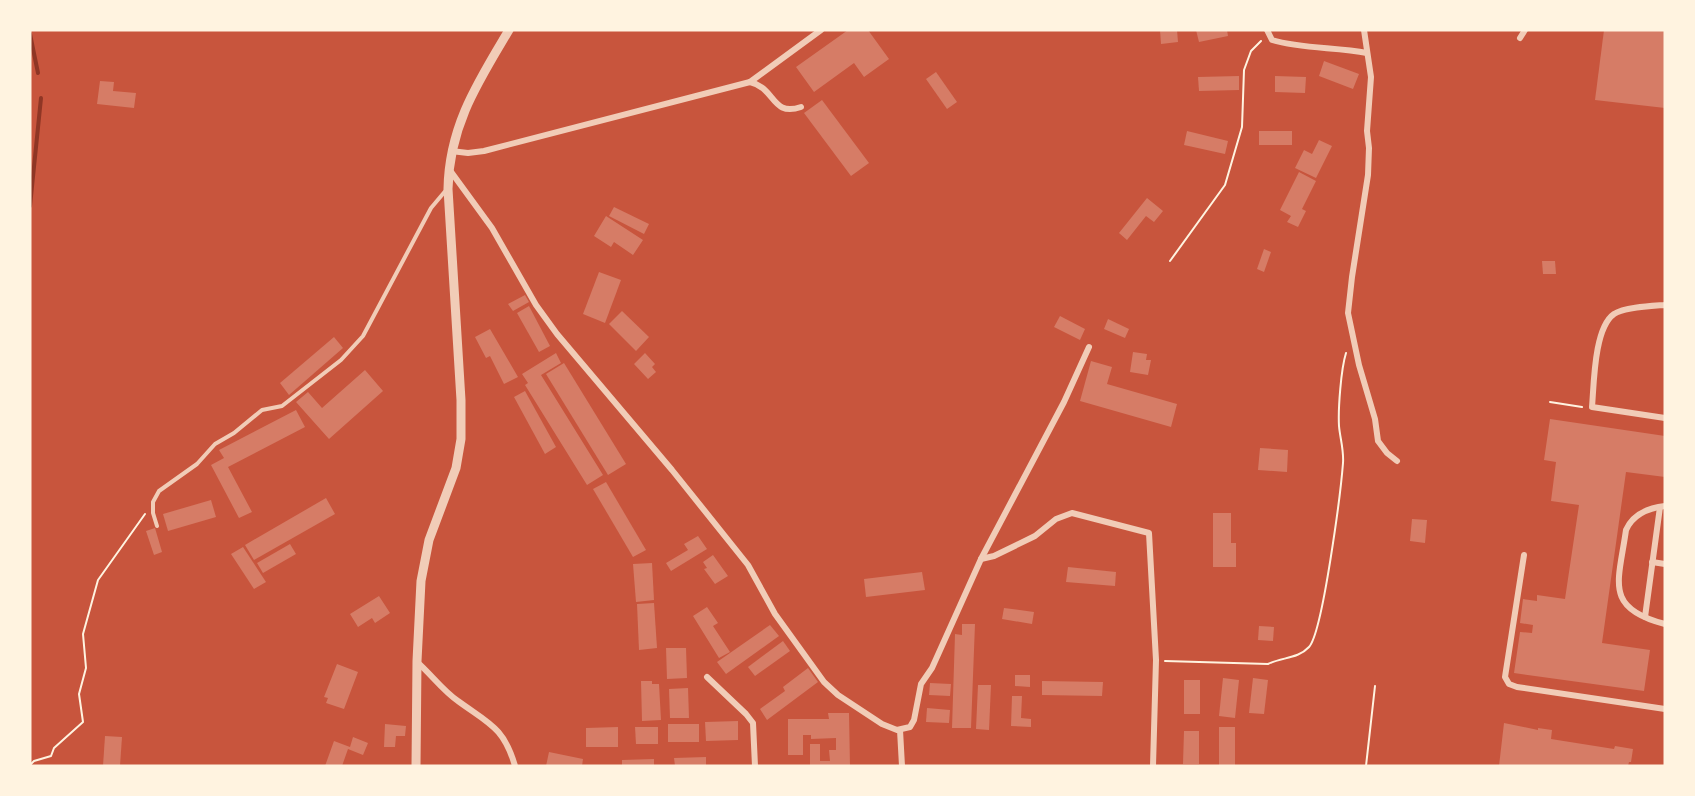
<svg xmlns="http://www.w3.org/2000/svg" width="1695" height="796" viewBox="0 0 1695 796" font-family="'Alegreya Sans',sans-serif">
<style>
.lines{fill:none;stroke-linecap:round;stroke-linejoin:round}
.stream{stroke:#8f3625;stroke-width:4}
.building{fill:#d67c66}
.path{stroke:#fff3e0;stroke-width:2}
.service{stroke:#f1ccb7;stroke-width:4}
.minor{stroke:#f1ccb7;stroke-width:6}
.tertiary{stroke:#f1ccb7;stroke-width:9}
</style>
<rect width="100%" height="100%" fill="#c8553d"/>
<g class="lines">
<g class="stream">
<path d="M30 34 38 73"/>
<path d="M30 206 41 98"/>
</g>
</g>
<g class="building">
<path d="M848 30H868L889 59 864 77 854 63 814 92 796 67Z"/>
<path d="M1160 30H1177L1178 42 1161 44Z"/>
<path d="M1196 30H1227L1228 36 1199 42Z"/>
<path d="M1604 30H1665V108L1595 100Z"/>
<path d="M1324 61 1359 74 1353 89 1319 76Z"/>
<path d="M936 72 957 102 947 109 926 79Z"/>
<path d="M1239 76V90L1199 91 1198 77Z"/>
<path d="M1275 76 1306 77 1305 93 1275 92Z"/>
<path d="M100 81 114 82 113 91 136 93 134 108 97 104Z"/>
<path d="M822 100 869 163 851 176 804 113Z"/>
<path d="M1187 131 1228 141 1225 154 1184 145Z"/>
<rect x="1259" y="131" width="33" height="14"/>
<path d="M1319 140 1332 146 1316 178 1295 168 1304 150 1312 154Z"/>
<path d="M1299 172 1316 181 1302 209 1306 211 1298 227 1287 222 1291 216 1280 210Z"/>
<path d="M1147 198 1163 211 1154 222 1146 216 1127 240 1119 233Z"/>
<path d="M614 207 649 224 644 234 609 216Z"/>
<path d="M606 216 643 240 633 255 614 242 611 247 594 236Z"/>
<path d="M1264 249 1271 252 1264 272 1257 269Z"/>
<path d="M1542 261H1555L1556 274H1543Z"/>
<path d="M599 272 621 280 605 323 583 314Z"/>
<path d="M525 295 529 302 513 311 508 304Z"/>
<path d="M529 306 550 346 539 352 517 313Z"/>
<path d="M622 311 649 337 636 351 609 324Z"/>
<path d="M1060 316 1085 329 1080 340 1054 327Z"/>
<path d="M1108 319 1129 329 1125 338 1104 329Z"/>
<path d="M490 329 518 377 504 384 490 356 486 358 475 337Z"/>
<path d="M334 337 343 348 289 395 280 383Z"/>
<path d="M1133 352 1147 354 1146 360H1151L1148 375 1130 372Z"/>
<path d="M556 353 561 363 541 375 603 475 587 485 525 385 528 383 522 374Z"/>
<path d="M645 353 655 364 652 367 656 372 648 379 634 364Z"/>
<path d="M1091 361 1112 367 1107 384 1177 404 1171 427 1080 401Z"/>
<path d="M564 363 626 464 608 475 546 374Z"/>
<path d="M365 370 383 391 329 439 296 402 308 392 322 408Z"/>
<path d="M525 391 556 447 545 454 514 397Z"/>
<path d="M296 410 305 427 228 467 252 512 239 518 211 465 224 458 219 450Z"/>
<path d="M1550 419 1665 436V477L1626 472 1602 643 1650 650 1644 691 1514 673 1520 632 1532 633 1533 625 1520 623 1523 599 1537 601V595L1565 599 1579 505 1551 501 1556 462 1544 460Z"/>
<path d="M1260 448 1288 450 1287 472 1258 470Z"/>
<path d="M606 482 646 550 633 557 593 489Z"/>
<path d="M326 498 335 514 254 560 245 545Z"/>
<path d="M211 500 216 517 168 531 163 514Z"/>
<path d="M1213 513H1231V543H1236V567H1213Z"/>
<path d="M1412 519 1427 520 1425 543 1410 541Z"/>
<path d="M155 528 162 552 154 555 146 531Z"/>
<path d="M698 536 707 549 671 571 666 563 688 550 684 544Z"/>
<path d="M290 544 296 554 263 573 257 563Z"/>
<path d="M243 547 266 582 254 589 231 554Z"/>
<path d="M713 555 728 576 715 584 704 569 707 568 703 562Z"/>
<path d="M652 563 654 600 636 602 633 564Z"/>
<path d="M1068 567 1116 572 1115 586 1066 582Z"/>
<path d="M922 572 925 590 866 597 864 579Z"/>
<path d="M379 596 390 613 375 623 372 618 358 627 350 614Z"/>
<path d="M654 603 657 648 639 650 637 604Z"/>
<path d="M707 607 718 623 713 626 730 652 719 658 693 616Z"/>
<path d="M1004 608 1034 612 1032 624 1002 619Z"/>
<path d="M962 624H975L971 728H952L955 634 962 635Z"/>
<path d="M770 625 779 636 726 674 717 662Z"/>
<path d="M1259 626 1274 627 1273 641 1258 640Z"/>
<path d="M783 641 790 651 755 676 748 667Z"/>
<path d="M666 648H686L687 678 667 679Z"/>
<path d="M337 664 358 672 344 709 326 703 328 698 324 697Z"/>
<path d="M808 668 818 682 767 720 760 709 785 691 783 687Z"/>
<path d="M1015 675H1030V687L1015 686Z"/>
<path d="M1223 678 1239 680 1235 718 1219 716Z"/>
<path d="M1253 678 1268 680 1264 714 1249 713Z"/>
<rect x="1184" y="680" width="16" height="34"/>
<path d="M641 681H652V684H659L661 720 642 721Z"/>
<path d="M1042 681 1103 682 1102 696 1042 695Z"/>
<path d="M930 683 951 684 950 696 929 695Z"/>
<path d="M978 685H991L989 730 976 729Z"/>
<path d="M688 688 689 718H670L669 689Z"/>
<path d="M1012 696H1022L1021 718 1031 719V727L1011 726Z"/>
<path d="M927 708 950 710 949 723 926 722Z"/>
<path d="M828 713H849L850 766H810V744H820V761H830L829 750H836V738L811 739V735H803V755H788V719H829Z"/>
<path d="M738 721V740L706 741 705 722Z"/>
<path d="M1504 723 1538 730V728L1552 730 1551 739 1614 749 1615 746 1633 749 1631 762H1629L1628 766H1499Z"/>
<path d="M385 724 406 726 405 736H396L395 747H384Z"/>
<rect x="668" y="724" width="31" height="18"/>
<path d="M618 727V747H586V728Z"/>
<path d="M635 727H658V744H636Z"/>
<rect x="1219" y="727" width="16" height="38"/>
<path d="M1184 731H1199V764H1183Z"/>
<path d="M105 736 122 737 120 766H103Z"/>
<path d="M353 737 368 743 363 755 348 749 342 766H325L334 741 350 747Z"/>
<path d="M549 752 583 759 582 766H546Z"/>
<path d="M706 757V766H675L674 758Z"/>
<path d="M654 759V766H622V760Z"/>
</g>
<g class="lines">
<g class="path">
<path d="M1170 261 1225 185 1242 127 1244 70 1251 51 1261 41"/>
<path d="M1550 402 1582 407"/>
<path d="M1165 661 1268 664C1282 657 1298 659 1309 647 1323 632 1341 489 1343 463 1344 450 1340 438 1339 426 1338 409 1341 369 1346 353"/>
<path d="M30 765 34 761 51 756 54 748 83 722 79 694 86 668 83 634 98 580 145 514"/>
<path d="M1366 766 1375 686"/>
</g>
<path class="service" d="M157 526 153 513V502L159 491 197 464 215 444 234 433 262 410 282 406 341 360 363 336 431 208 447 189"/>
<g class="minor">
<path d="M1267 30 1272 40C1302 49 1336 47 1367 53"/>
<path d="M1364 30 1371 77 1367 131 1369 148 1368 175 1352 277 1348 313 1359 365 1375 419 1378 441 1387 453 1397 461"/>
<path d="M1520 38 1525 30"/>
<path d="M750 82 821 30"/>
<path d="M451 151 468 153 484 151 750 82C776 88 771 117 801 107"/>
<path d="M449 169 492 228 536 305 557 334 672 470 748 565 775 614 824 682 838 695 882 724 897 730 910 727 914 720 921 684 932 668 981 559 1064 402 1089 347"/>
<path d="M1665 305C1652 306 1625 307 1614 314 1594 328 1594 384 1592 407L1665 418"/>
<path d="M1665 506C1648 508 1633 514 1626 530 1619 581 1603 608 1665 624"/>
<path d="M1524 555 1505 677 1509 684 1517 687 1665 709"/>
<path d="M981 559 994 556 1035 536 1056 519 1072 513 1149 533 1156 660 1153 766"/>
<path d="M1652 562 1665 564"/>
<path d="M1645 617 1660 507"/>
<path d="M417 662C431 674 443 691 458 701 488 723 504 727 515 766"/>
<path d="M707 677 746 714 753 723 755 766"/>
<path d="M900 730 902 766"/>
</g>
<path class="tertiary" d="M416 766 417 661 421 581 429 540 456 468 461 439V400L448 189C449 126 478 82 509 30"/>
</g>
<rect width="1695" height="796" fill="none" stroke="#fff3e0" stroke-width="63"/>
</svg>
